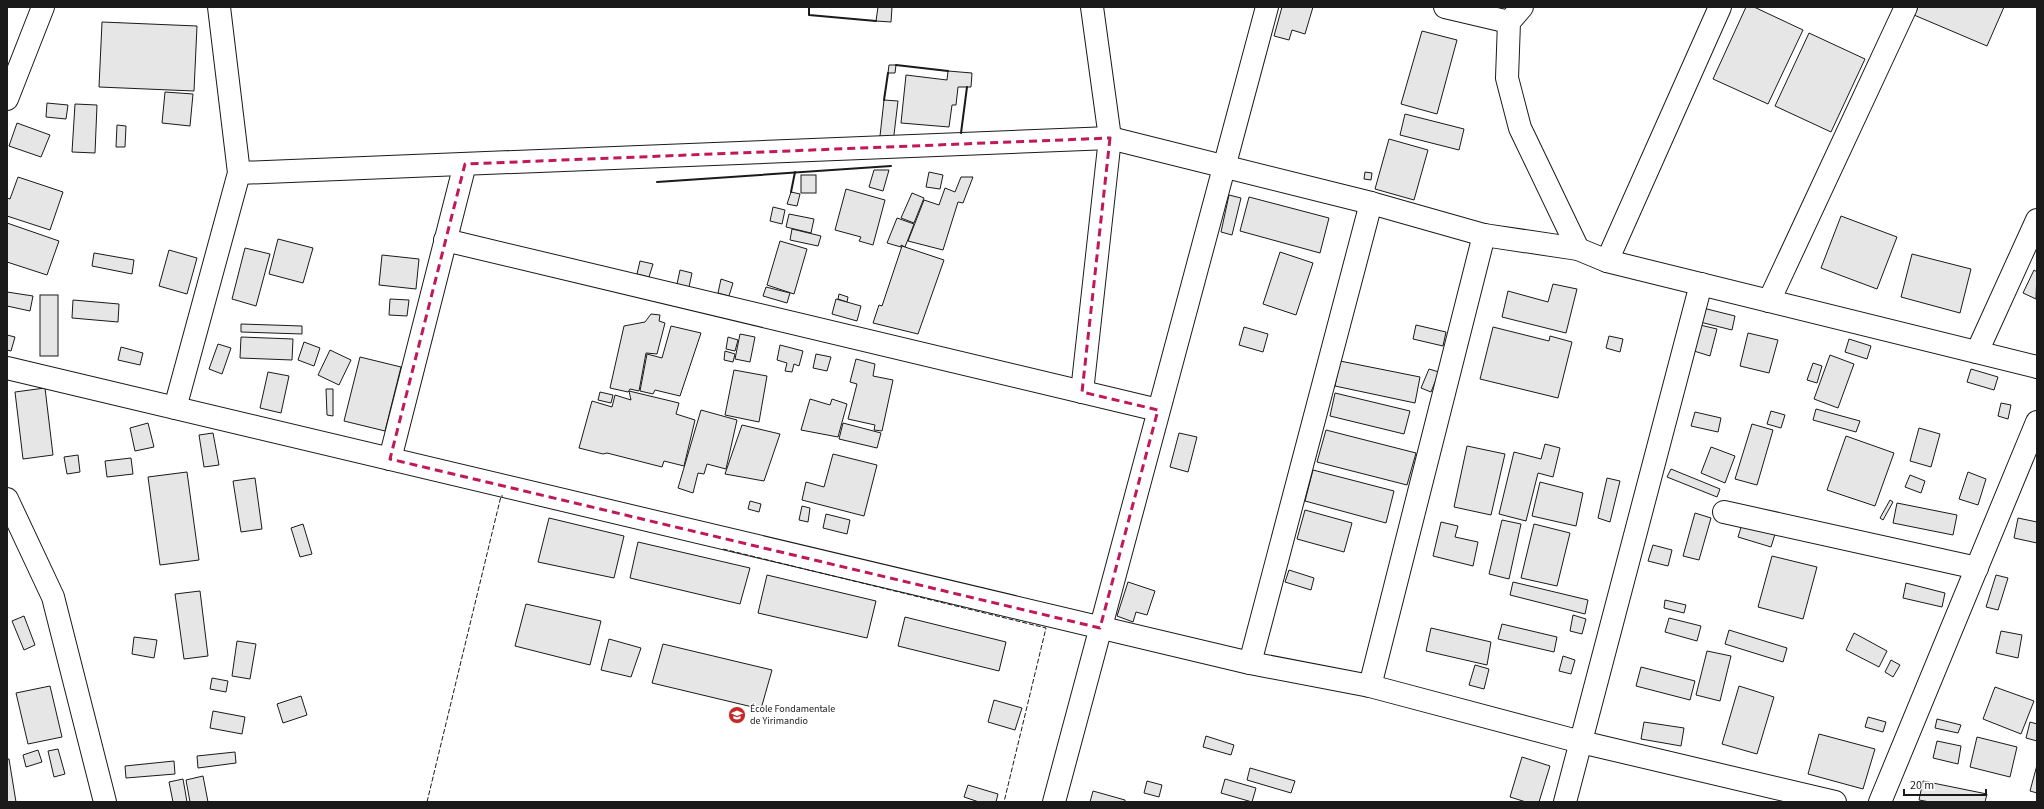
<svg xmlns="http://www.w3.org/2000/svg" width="2044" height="809" viewBox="0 0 2044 809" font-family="'Source Sans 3',sans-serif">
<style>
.building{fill:#e6e6e6;stroke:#1a1a1a}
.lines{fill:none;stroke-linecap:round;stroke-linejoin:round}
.street-casing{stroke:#1a1a1a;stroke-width:24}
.secondary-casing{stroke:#1a1a1a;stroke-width:24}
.street{stroke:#fff;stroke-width:22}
.secondary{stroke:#fff;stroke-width:22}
.fence{stroke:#1a1a1a;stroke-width:1;stroke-dasharray:5 2;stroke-linecap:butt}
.wall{stroke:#1a1a1a;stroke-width:2}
.marked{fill:none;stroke:#c2185b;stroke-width:3;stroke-dasharray:8 5;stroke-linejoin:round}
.labels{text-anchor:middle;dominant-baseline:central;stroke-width:3;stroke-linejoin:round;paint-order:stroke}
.poi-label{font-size:10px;fill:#1a1a1a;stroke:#fff;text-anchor:start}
</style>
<rect width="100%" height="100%" fill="#fff"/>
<g class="building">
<path d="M878 7H892L891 22 876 21Z"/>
<path d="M1282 7H1313L1305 34 1292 30 1289 40 1274 36Z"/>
<path d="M1746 7H1754L1803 30 1768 104 1713 79Z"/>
<path d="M1918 7H2004L1987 46 1914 15Z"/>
<path d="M102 22 197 26 194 91 99 87Z"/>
<path d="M1422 31 1457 40 1437 114 1401 104Z"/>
<path d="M1809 33 1865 59 1831 132 1775 106Z"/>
<path d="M889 65H896L895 73H888Z"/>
<path d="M948 71 972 73 971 87H958L956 105H952L949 127 901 123 906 75 947 80Z"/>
<path d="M165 92 193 94 190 126 162 123Z"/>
<path d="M884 100 898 101 893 143 879 145Z"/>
<path d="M47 103 68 105 66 119 46 117Z"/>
<path d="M75 104 97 105 95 153 72 152Z"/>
<path d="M1405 114 1464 129 1459 150 1400 135Z"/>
<path d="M17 123 50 135 41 157 9 146Z"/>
<path d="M117 125 126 126 125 147H116Z"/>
<path d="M1389 139 1428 150 1414 200 1375 189Z"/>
<path d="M874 170H889L883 191 869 187Z"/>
<path d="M929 172 943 175 940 189 926 187Z"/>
<path d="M1365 172 1372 173 1371 180 1364 179Z"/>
<rect x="801" y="175" width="15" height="18"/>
<path d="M18 177 63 192 50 230 7 216V198L10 199Z"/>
<path d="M961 177H973L963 203 958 202 943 250 908 241 924 200 939 205 945 188 955 192Z"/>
<path d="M846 189 885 200 873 245 859 241 861 237 835 230Z"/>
<path d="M791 192 800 194 797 206 787 204Z"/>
<path d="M912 193 924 198 914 223 901 218Z"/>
<path d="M1229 195 1241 198 1232 235 1221 232Z"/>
<path d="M1249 197 1329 218 1320 253 1240 231Z"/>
<path d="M773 207 785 210 782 224 770 221Z"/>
<path d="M789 214 814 219 811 233 786 227Z"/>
<path d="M1841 216 1897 237 1877 289 1821 268Z"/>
<path d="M897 218 914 224 905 247 901 245V247L887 243Z"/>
<path d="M7 223 59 241 47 275 7 262Z"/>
<path d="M792 229 821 236 818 246 790 240Z"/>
<path d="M278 239 313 248 303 283 269 274Z"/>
<path d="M780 241 807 249 794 294 767 285Z"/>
<path d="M902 246 944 260 918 334 873 323 879 305 882 306Z"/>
<path d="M245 248 270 254 256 306 232 299Z"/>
<path d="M169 250 197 258 187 294 159 286Z"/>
<path d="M1280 252 1313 263 1296 315 1263 304Z"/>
<path d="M94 253 134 260 132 274 92 266Z"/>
<path d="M1912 254 1971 269 1960 313 1901 297Z"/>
<path d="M382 255 419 259 416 289 379 285Z"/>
<path d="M640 261 653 264 649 277 637 274Z"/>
<path d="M680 270 692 273 689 287 677 284Z"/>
<path d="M2034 270 2037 272 2036 299 2023 293Z"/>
<path d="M721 279 733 283 729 296 718 293Z"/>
<path d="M1553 284 1577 289 1566 333 1502 317 1508 291 1548 302Z"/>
<path d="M766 287 790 293 787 303 763 296Z"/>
<path d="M7 292 33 296 30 311 7 306Z"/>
<path d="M839 294 848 297 847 302 838 299Z"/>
<rect x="40" y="295" width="18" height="61"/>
<path d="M390 299 409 300 407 316 389 315Z"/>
<path d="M836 299 861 306 857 321 832 314Z"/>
<path d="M73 300 119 304 118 322 72 318Z"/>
<path d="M1703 308 1735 316 1732 330 1700 322Z"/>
<path d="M651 314 660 315 659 321 665 323 657 354 646 353 639 391 630 389 628 392 610 388 624 326 645 322Z"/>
<path d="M241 324 302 326V334L241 332Z"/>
<path d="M1416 325 1446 332 1443 346 1413 339Z"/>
<path d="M1700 325 1717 329 1710 356 1694 351Z"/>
<path d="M671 326 701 333 680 396 655 390 653 394 640 391 647 354 662 358Z"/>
<path d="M1244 327 1268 334 1263 352 1239 345Z"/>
<path d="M1493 327 1549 341 1550 336 1572 342 1558 398 1480 379Z"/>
<path d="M1748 333 1778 340 1769 373 1740 366Z"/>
<path d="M740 334 755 337 750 362 735 359Z"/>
<path d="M7 335 15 337 11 351 7 350Z"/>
<path d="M1609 336 1623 339 1620 352 1606 348Z"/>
<path d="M241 337 293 339 292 360 240 358Z"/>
<path d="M728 337 738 340 735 351 726 349Z"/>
<path d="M1849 339 1871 346 1867 359 1845 352Z"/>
<path d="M304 342 320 348 314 366 298 360Z"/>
<path d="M218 344 231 348 222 374 209 369Z"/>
<path d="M780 345 803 351 799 366 794 364 792 372 785 371 787 363 777 360Z"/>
<path d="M121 347 143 353 140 365 118 360Z"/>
<path d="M330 350 351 360 339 385 318 375Z"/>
<path d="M725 351 735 354 733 362 724 360Z"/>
<path d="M816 354 831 357 827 371 813 368Z"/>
<path d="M1830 355 1854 364 1838 408 1814 399Z"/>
<path d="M360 357 401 367 385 431 344 421Z"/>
<path d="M856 359 875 364 873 376 893 380 882 431 874 430 875 425 848 419 857 384 850 382Z"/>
<path d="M1340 361 1420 377 1415 403 1335 386Z"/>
<path d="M1813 363 1822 366 1817 383 1807 380Z"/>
<path d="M1429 369 1439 372 1431 392 1421 388Z"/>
<path d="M1971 369 1998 377 1994 390 1967 382Z"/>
<path d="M734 370 767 376 759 422 725 415Z"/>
<path d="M268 372 289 376 281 413 260 408Z"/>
<path d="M45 388 53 455 23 459 15 392Z"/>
<path d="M326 389H333V416L327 415Z"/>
<path d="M629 391 679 403 676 414 695 420 684 466 664 461 662 467 607 453 603 454 579 448 592 401 612 407 615 395 631 400Z"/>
<path d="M600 392 613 395 611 403 598 400Z"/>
<path d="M1335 393 1410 411 1404 434 1330 416Z"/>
<path d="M810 399 830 405 832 399 847 404 838 437 801 430Z"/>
<path d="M2001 403 2011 405 2008 419 1998 416Z"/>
<path d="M1816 409 1860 421 1856 432 1813 420Z"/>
<path d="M701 410 737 420 726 469 707 464 704 474 698 473 693 493 678 488Z"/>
<path d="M1771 411 1785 415 1781 428 1767 424Z"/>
<path d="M1695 412 1721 418 1718 432 1691 426Z"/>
<path d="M148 423 154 447 135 451 130 428Z"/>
<path d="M843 423 881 433 877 448 839 439Z"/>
<path d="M1752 424 1773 430 1757 485 1735 479Z"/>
<path d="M742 425 780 434 764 481 725 474Z"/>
<path d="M1919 428 1940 434 1931 467 1910 461Z"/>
<path d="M1326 430 1416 453 1407 485 1317 462Z"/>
<path d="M213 433 219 465 204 467 199 435Z"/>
<path d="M1179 433 1197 437 1188 472 1170 467Z"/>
<path d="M1846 436 1894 453 1875 506 1827 490Z"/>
<path d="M1545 444 1560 448 1553 477 1538 473 1526 521 1499 514 1514 452 1541 459Z"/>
<path d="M1467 446 1505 454 1491 515 1454 507Z"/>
<path d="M1711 447 1735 456 1725 483 1701 473Z"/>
<path d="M833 454 877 465 864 516 802 500 806 482 824 487Z"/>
<path d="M78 455 80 472 67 474 64 457Z"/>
<path d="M131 458 133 474 107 477 105 461Z"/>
<path d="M1671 469 1720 489 1717 497 1667 477Z"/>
<path d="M1313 470 1394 491 1386 523 1305 501Z"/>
<path d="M187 472 199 560 160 565 148 477Z"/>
<path d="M1968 472 1986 479 1978 505 1959 499Z"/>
<path d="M1910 475 1925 481 1921 493 1905 487Z"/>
<path d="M255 478 262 529 241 532 233 481Z"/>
<path d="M1607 478 1620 481 1610 522 1598 518Z"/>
<path d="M1540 482 1583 493 1576 526 1532 516Z"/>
<path d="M1890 500 1893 502 1883 520 1880 518Z"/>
<path d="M750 501 761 504 759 512 748 509Z"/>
<path d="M1897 503 1957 515 1953 535 1893 523Z"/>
<path d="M802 506 810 508 808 522 799 520Z"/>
<path d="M1305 510 1352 523 1344 552 1297 539Z"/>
<path d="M1695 513 1711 518 1699 560 1683 556Z"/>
<path d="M826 514 850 520 847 534 823 528Z"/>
<path d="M549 518 624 536 614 578 538 562Z"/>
<path d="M2018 518 2037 522V543L2014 538Z"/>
<path d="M1502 520 1521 524 1509 579 1489 574Z"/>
<path d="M1743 521 1776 531 1771 547 1738 537Z"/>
<path d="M1441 522 1458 526 1455 537 1478 542 1473 566 1433 556Z"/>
<path d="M303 524 312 554 300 557 291 528Z"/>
<path d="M1534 524 1570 533 1557 586 1521 578Z"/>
<path d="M638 542 750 568 740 604 630 578Z"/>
<path d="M1653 545 1672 550 1668 566 1648 561Z"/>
<path d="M1772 556 1817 567 1803 619 1758 607Z"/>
<path d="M1289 570 1314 578 1311 590 1285 582Z"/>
<path d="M767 575 876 601 867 638 758 613Z"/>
<path d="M1996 575 2008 578 1998 610 1986 607Z"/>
<path d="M1128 582 1155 591 1147 615 1136 612 1133 622 1117 616Z"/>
<path d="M1513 582 1588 600 1585 614 1510 595Z"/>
<path d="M1906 583 1945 593 1942 607 1903 598Z"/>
<path d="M200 591 208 656 184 659 175 594Z"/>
<path d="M1665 600 1686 605 1684 613 1664 608Z"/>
<path d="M526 604 601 621 590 665 515 646Z"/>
<path d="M1573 615 1586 619 1582 634 1570 631Z"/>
<path d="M24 616 35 645 24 650 12 621Z"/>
<path d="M905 617 1006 642 999 671 898 646Z"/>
<path d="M1669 618 1701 626 1697 641 1665 632Z"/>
<path d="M1502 624 1557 637 1554 652 1498 639Z"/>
<path d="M1431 628 1491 642 1487 665 1426 651Z"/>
<path d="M1729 630 1787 648 1783 662 1725 644Z"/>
<path d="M2001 631 2022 635 2018 658 1996 653Z"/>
<path d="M1854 633 1887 651 1879 667 1846 650Z"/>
<path d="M134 637 157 640 154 658 132 654Z"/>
<path d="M609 639 641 648 631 677 601 670Z"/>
<path d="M237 641 256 644 250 679 232 676Z"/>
<path d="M663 644 772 670 761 709 652 683Z"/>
<path d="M1707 651 1731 656 1720 701 1696 695Z"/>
<path d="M1563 656 1575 660 1571 674 1559 671Z"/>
<path d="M1891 660 1900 665 1893 677 1885 672Z"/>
<path d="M1475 665 1489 669 1484 689 1469 685Z"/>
<path d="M1641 667 1695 681 1690 700 1636 686Z"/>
<path d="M212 678 228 681 226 692 210 689Z"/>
<path d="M50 686 62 737 28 744 16 693Z"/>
<path d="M1739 686 1774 697 1757 754 1722 744Z"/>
<path d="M1995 687 2034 701 2021 734 1983 719Z"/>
<path d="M301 696 307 715 283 723 277 704Z"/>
<path d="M994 700 1022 708 1015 730 988 722Z"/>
<path d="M213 711 245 717 242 734 210 728Z"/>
<path d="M1868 717 1886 722 1883 732 1865 727Z"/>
<path d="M1937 719 1961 725 1958 733 1935 728Z"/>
<path d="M1644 722 1684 728 1681 746 1641 739Z"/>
<path d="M2030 722 2037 724V741L2026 738Z"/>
<path d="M1819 734 1875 749 1863 789 1808 774Z"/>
<path d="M1206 736 1234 745 1231 755 1203 747Z"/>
<path d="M1977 737 2017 747 2010 777 1970 767Z"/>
<path d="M1937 741 1961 746 1958 764 1933 758Z"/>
<path d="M58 749 65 774 54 777 48 751Z"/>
<path d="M38 750 42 762 26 767 23 755Z"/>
<path d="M235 752 236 763 198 768 197 756Z"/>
<path d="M1522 757 1550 766 1539 802H1526L1510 797Z"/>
<path d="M7 759H9L16 802H7Z"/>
<path d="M174 761 175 774 126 778 125 766Z"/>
<path d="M2037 765V793L2030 791Z"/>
<path d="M1250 768 1295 781 1291 793 1247 780Z"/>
<path d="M203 776 208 802H190L186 780Z"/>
<path d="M183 779 187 802H173L169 782Z"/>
<path d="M1225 779 1256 788 1252 802 1221 793Z"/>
<path d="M1147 781 1162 785 1159 797 1144 793Z"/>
<path d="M1923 781 1987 794 1985 802H1930L1919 800Z"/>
<path d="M968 785 998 794 996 802H979L964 797Z"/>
<path d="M1093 791 1125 800V802H1090Z"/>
</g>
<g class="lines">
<g class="street-casing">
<g id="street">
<path d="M1445 7 1509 22"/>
<path d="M1522 7 1509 22 1507 78 1520 128 1578 249"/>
<path d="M7 99 43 7"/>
<path d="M239 173 1110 138 1371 203 1484 235 1578 249 1607 261 2037 367"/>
<path d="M445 240 1158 410"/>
<path d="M1607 261 1720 7"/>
<path d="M1769 301 1906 7"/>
<path d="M1977 352 2037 220"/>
<path d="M7 368 1250 663 1370 686 1581 742 1835 802"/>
<path d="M1082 392 1110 138 1092 7"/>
<path d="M175 408 239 173 219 7"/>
<path d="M390 459 465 164"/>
<path d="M7 499 53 597 105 802"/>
<path d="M1724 512 1977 568"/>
<path d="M1250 663 1371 203"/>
<path d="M1370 686 1484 235"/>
<path d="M1565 802 1701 284"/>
<path d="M1880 802 2037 422"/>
</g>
</g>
<g class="secondary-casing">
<path id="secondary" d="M1054 802 1267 7"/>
</g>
<use href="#street" class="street"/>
<use href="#secondary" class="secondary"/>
<g class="fence">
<path d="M723 549 1046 628 1004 802"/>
<path d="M427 802 501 496H503"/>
</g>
<g class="wall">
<path d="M809 7V15L876 21"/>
<path d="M896 65 948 71"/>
<path d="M884 100 888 73"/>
<path d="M961 133 967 87"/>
<path d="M657 182 891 166"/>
<path d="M791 192 795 172"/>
</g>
</g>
<path class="marked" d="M1110 138 1082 392 1158 410 1100 628 390 459 465 164Z"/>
<defs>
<g id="school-disc" transform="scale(0.9)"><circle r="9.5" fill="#c62828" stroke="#fff"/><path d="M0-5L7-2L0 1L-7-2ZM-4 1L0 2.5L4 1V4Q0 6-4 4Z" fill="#fff"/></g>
</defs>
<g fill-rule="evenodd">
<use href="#school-disc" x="737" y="715"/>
</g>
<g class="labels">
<g class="poi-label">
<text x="750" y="709">École Fondamentale<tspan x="750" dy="12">de Yirimandio</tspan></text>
</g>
</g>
<rect width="2044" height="809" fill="none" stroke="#1a1a1a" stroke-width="16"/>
<path d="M1904 789v6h82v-6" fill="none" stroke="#1a1a1a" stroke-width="2"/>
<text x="1910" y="789" font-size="12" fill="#1a1a1a" stroke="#ffffff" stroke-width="3" paint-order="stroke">20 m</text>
</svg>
